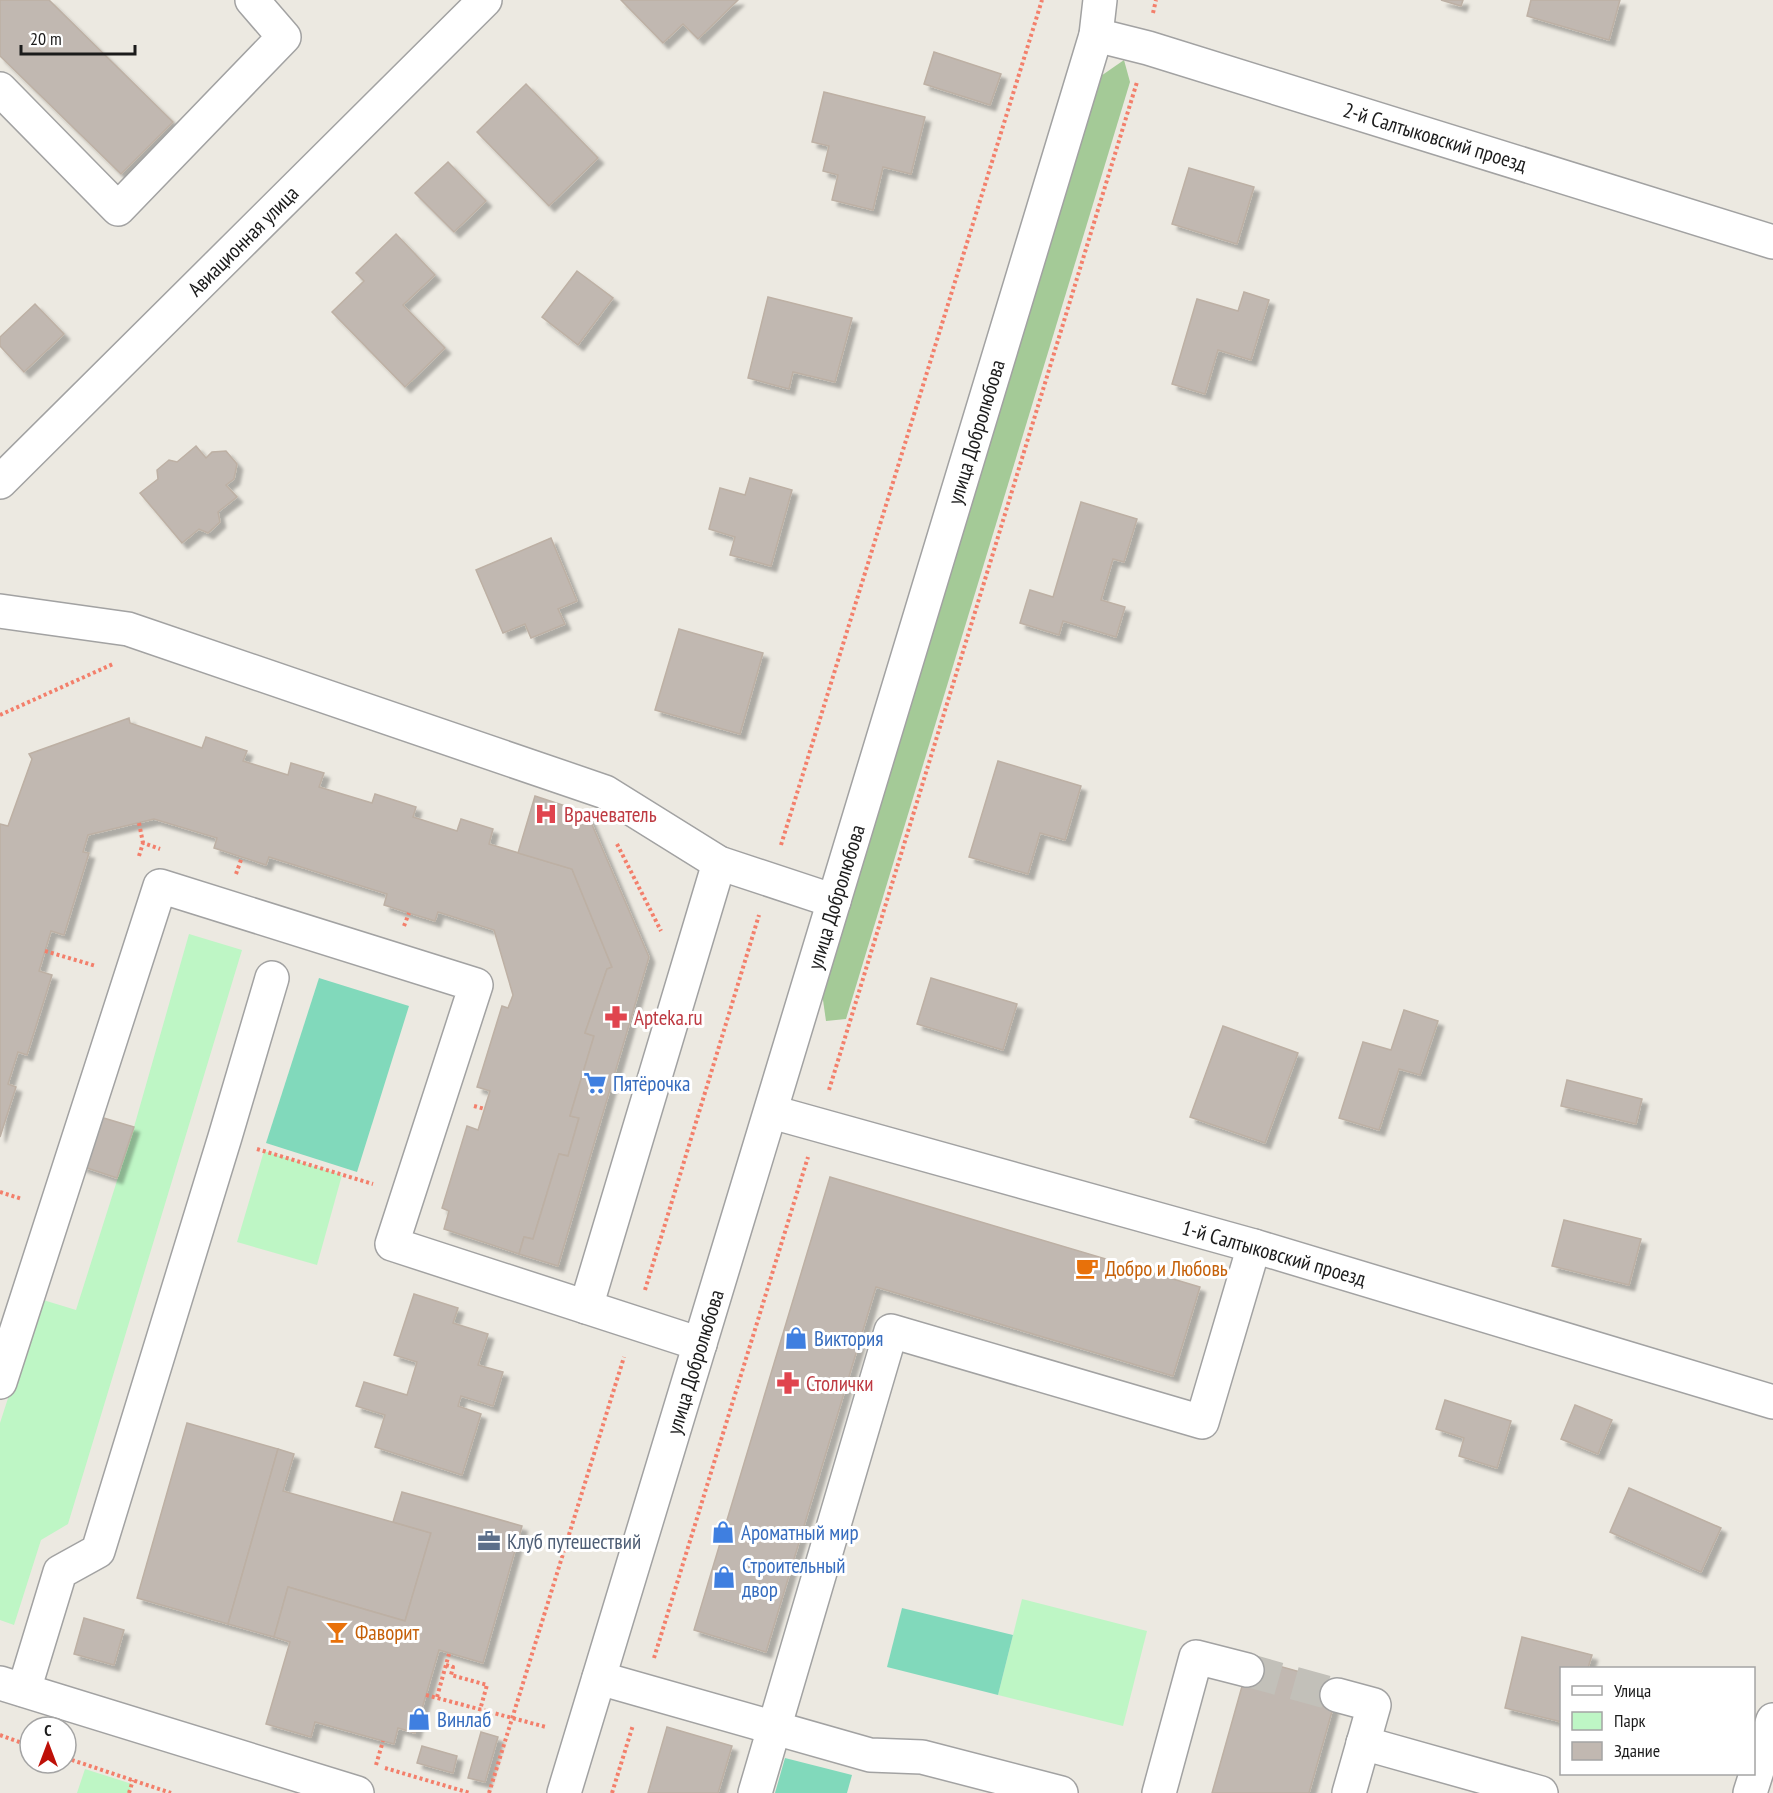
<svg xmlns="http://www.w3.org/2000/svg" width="1773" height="1793" viewBox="0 0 1773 1793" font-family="'PT Sans Narrow',sans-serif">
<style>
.forest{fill:#a4ca97}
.park{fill:#bef6c5}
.pitch{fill:#81d9bb}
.building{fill:#c1b8b1;stroke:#bdb0a4;stroke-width:1.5;filter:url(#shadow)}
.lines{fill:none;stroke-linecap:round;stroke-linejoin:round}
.minor-tunnel{stroke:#c2c0b9;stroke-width:33;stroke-dasharray:33 16;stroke-linecap:butt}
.minor-casing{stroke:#a2a2a2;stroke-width:36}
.path{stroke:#f37f6b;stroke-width:4;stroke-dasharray:3 3;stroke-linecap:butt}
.minor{stroke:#fff;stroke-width:33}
.labels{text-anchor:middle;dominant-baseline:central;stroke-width:6;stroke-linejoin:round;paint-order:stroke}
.street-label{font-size:21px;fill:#1b1b1b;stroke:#fff}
.health-label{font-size:21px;fill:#be3a42;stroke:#fff;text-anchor:start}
.shop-label{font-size:21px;fill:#366cbe;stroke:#fff;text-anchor:start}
.food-label{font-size:21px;fill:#c56008;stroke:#fff;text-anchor:start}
.service-label{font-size:21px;fill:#4e5e75;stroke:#fff;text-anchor:start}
</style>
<defs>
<filter id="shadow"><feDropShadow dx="5.5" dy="5.5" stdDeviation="1.5" flood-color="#0004"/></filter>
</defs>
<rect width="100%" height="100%" fill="#ece9e1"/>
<path class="forest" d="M1124 60 1130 82 846 1019 826 1021 822 993 1098 78Z"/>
<g class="park">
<path d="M189 934 242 950 68 1524 41 1540 14 1625 0 1620V1423L40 1299 76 1310 134 1127Z"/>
<path d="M264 1151 342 1175 317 1265 237 1242Z"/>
<path d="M1022 1599 1147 1631 1123 1726 998 1695Z"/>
<path d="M85 1769 132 1784 129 1793H77Z"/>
</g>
<g class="pitch">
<path d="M319 978 409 1006 357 1172 266 1143Z"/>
<path d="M902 1608 1013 1635 998 1695 887 1667Z"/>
<path d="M785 1758 852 1775 847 1793H775Z"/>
</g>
<g class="building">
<path d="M0 0H49L173 122 121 174 0 56Z"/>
<path d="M621 0H738L698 39 683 24 663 43Z"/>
<path d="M1441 0H1463L1461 6Z"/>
<path d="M1531 0H1620L1609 40 1527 16Z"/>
<path d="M934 52 1001 74 990 105 924 84Z"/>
<path d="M526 84 598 158 549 206 477 132Z"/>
<path d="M824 92 925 117 911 174 883 167 873 210 832 200 838 175 823 171 829 146 812 142Z"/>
<path d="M448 162 486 201 454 232 415 193Z"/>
<path d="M1189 168 1254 187 1237 244 1172 224Z"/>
<path d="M396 234 435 275 403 305 445 348 405 387 332 312 364 281 356 273Z"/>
<path d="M577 271 613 298 578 345 542 317Z"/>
<path d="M1244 292 1269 300 1251 360 1218 350 1205 394 1172 384 1197 299 1238 311Z"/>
<path d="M768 297 852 318 835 382 793 372 789 389 748 378Z"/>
<path d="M35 304 64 334 24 372 0 346V337Z"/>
<path d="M196 446 206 458 212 452 226 451 237 464 234 479 226 485 237 497 218 512 220 522 208 533 199 529 182 543 140 493 158 479 157 470 169 460 177 462Z"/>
<path d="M750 478 792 490 771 566 730 555 735 537 709 529 720 488 745 495Z"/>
<path d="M1081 502 1137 519 1124 562 1113 559 1101 600 1125 607 1116 637 1063 621 1059 635 1020 623 1030 590 1053 597Z"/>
<path d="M551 538 577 601 558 609 565 624 531 638 525 624 503 633 476 570Z"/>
<path d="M679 629 763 653 740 734 655 710Z"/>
<path d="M129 718 130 723 202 748 206 737 247 751 243 761 288 775 291 763 324 773 319 787 372 803 375 794 416 807 413 817 457 831 461 819 493 829 489 844 572 869 612 967 607 969 585 1033 594 1036 570 1116 579 1118 568 1156 559 1154 533 1239 524 1237 519 1254 444 1229 449 1211 442 1208 467 1126 478 1130 490 1091 477 1087 502 1006 508 1008 513 995 494 930 438 912 435 921 409 913 384 905 387 894 269 857 266 865 214 848 217 838 154 819 88 835 83 852 89 853 64 935 51 931 39 971 52 975 27 1055 18 1052 8 1084 16 1087 0 1137V824L8 826 32 759 29 754Z"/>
<path d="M998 761 1081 786 1065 840 1040 833 1028 874 969 857Z"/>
<path d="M535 796 587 813 649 957 558 1266 519 1254 524 1237 533 1239 559 1154 568 1156 579 1118 570 1116 594 1036 585 1033 607 969 612 967 572 869 518 853Z"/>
<path d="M931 978 1017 1004 1003 1050 917 1024Z"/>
<path d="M1404 1010 1438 1021 1420 1075 1399 1069 1379 1130 1339 1118 1363 1042 1391 1050Z"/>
<path d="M1223 1026 1298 1053 1265 1143 1190 1117Z"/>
<path d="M1567 1080 1642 1099 1636 1124 1561 1106Z"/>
<path d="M97 1116 134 1127 117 1178 81 1166Z"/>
<path d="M830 1177 1200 1287 1173 1376 876 1287 766 1652 694 1630Z"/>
<path d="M1564 1220 1641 1239 1629 1285 1552 1266Z"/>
<path d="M414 1294 458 1308 453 1323 488 1334 478 1365 503 1372 493 1406 461 1396 458 1406 481 1414 462 1475 375 1447 385 1415 356 1406 364 1382 407 1395 417 1362 394 1355Z"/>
<path d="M1445 1400 1511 1421 1497 1468 1459 1456 1464 1438 1436 1429Z"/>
<path d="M1575 1405 1612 1420 1598 1454 1561 1439Z"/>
<path d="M187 1423 278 1449 228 1624 137 1598Z"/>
<path d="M278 1449 294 1454 283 1491 431 1533 405 1621 288 1587 274 1637 228 1624Z"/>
<path d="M1629 1488 1721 1528 1701 1572 1610 1532Z"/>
<path d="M402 1492 522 1526 483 1663 439 1650 415 1733 398 1728 394 1744 315 1722 311 1737 266 1724 290 1642 274 1637 288 1587 405 1621 431 1533 393 1522Z"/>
<path d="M84 1618 124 1630 114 1665 74 1654Z"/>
<path d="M1522 1637 1592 1655 1588 1668H1562V1722L1505 1708Z"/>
<path d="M1250 1658 1340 1683 1309 1793H1212Z"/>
<path d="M667 1727 732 1746 718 1793H648Z"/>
<path d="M481 1732 498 1737 485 1782 468 1778Z"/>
<path d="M422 1746 457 1756 453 1773 417 1763Z"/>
</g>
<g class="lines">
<path class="minor-tunnel" d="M1247 1670 1337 1695"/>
<g class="minor-casing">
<g id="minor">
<path d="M1096 35 1148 48 1773 242"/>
<path d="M0 89 118 209 284 37 252 0"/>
<path d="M0 482 485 0"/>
<path d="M0 611 128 629 605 792 719 863 834 901"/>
<path d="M772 1112 1254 1246 1773 1402"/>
<path d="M586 1307 719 863"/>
<path d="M0 1382 160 886 476 985 392 1244 700 1344"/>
<path d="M599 1678 870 1755 922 1757 1061 1793"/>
<path d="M0 1683 357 1793"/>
<path d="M24 1690 60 1572 98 1551 225 1137 272 978"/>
<path d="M1337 1695 1374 1705 1349 1793"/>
<path d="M1363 1743 1541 1793"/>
<path d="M564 1793 1096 35 1100 0"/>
<path d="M755 1793 891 1331 1202 1422 1254 1246"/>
<path d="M1159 1793 1196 1657 1247 1670"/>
<path d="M1750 1793 1773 1720"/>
</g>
</g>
<g class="path">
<path d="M1153 13 1156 0"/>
<path d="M0 715 113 664"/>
<path d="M139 823 143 843"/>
<path d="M617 844 661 931"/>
<path d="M781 845 1042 0"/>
<path d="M139 856 143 843 160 849"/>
<path d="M236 874 242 857"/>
<path d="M404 926 409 913"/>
<path d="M45 951 96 966"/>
<path d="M829 1090 1137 82"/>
<path d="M474 1106 485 1109"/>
<path d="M257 1149 373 1184"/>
<path d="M0 1192 22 1199"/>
<path d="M645 1290 759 915"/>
<path d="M654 1658 808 1157"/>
<path d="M446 1665 453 1667 451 1675 487 1685 480 1710"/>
<path d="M426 1695 546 1727"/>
<path d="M437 1697 449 1654"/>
<path d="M0 1735 30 1746"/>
<path d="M66 1758 171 1793"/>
<path d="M376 1765 383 1741"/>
<path d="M385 1768 470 1793"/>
<path d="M129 1793 133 1780"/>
<path d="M489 1793 624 1357"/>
<path d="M612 1793 633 1725"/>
</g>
<use href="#minor" class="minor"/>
</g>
<defs>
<g id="hospital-bare" transform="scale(1.8)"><path d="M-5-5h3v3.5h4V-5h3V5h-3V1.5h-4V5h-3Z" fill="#e0444e" stroke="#fff" stroke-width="2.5" paint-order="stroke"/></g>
<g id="pharmacy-bare" transform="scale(1.8)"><path d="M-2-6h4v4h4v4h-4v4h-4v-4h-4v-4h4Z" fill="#e0444e" stroke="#fff" stroke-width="2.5" paint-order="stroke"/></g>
<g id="supermarket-bare" transform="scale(1.8)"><path d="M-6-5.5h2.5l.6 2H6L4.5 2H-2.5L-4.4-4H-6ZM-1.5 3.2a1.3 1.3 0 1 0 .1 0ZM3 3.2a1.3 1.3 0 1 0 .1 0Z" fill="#3f7fe0" stroke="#fff" stroke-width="2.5" paint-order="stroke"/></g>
<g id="cafe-bare" transform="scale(1.8)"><path d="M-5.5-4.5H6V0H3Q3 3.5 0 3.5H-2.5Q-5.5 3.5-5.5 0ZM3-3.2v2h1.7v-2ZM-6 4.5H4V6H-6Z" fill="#e8710a" stroke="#fff" stroke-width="2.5" paint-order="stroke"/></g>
<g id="shop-bare" transform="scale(1.8)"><path d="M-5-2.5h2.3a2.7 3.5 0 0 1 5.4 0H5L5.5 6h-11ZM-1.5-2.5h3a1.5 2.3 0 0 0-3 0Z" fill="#3f7fe0" stroke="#fff" stroke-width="2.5" paint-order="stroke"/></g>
<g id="office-bare" transform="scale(1.8)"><path d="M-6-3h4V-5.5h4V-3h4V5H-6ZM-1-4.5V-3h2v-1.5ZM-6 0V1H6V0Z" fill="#5c6f8a" stroke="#fff" stroke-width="2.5" paint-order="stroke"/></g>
<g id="bar-bare" transform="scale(1.8)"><path d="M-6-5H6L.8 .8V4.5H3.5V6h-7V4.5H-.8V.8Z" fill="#e8710a" stroke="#fff" stroke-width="2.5" paint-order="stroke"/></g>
</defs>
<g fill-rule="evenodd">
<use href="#hospital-bare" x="546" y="814"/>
<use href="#pharmacy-bare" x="616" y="1017"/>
<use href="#supermarket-bare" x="595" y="1083"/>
<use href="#cafe-bare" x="1087" y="1268"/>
<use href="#shop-bare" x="796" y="1338"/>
<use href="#pharmacy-bare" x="788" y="1383"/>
<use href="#shop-bare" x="723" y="1532"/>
<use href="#office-bare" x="489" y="1541"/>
<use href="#shop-bare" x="724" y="1577"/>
<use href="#bar-bare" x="337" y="1632"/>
<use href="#shop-bare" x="419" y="1719"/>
</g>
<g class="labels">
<g class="street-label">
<text transform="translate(1435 137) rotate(17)">2-й Салтыковский проезд</text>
<text transform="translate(243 241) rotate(-45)">Авиационная улица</text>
<text transform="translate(976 432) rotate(-73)">улица Добролюбова</text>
<text transform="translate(836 897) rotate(-73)">улица Добролюбова</text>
<text transform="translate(1274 1253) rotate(16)">1-й Салтыковский проезд</text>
<text transform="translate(695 1362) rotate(-73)">улица Добролюбова</text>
</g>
<g class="health-label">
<text x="564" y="814">Врачеватель</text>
<text x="634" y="1017">Apteka.ru</text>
<text x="806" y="1383">Столички</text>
</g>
<g class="shop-label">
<text x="613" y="1083">Пятёрочка</text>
<text x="814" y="1338">Виктория</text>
<text x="741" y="1532">Ароматный мир</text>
<text x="742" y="1565">Строительный<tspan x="742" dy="24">двор</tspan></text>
<text x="437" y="1719">Винлаб</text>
</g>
<g class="food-label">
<text x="1105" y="1268">Добро и Любовь</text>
<text x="355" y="1632">Фаворит</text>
</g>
<g class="service-label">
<text x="507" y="1541">Клуб путешествий</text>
</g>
</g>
<rect x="1560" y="1667" width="195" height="108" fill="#ffffff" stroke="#a4a4a4" stroke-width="1.5"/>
<rect x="1572" y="1686" width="30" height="9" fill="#ffffff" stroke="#a4a4a4" stroke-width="1.5"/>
<text x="1614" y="1697" font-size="18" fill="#1b1b1b">Улица</text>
<rect x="1572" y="1712" width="30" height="18" fill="#bef6c5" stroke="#a4a4a4" stroke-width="1.5"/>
<text x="1614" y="1727" font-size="18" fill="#1b1b1b">Парк</text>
<rect x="1572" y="1742" width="30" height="18" fill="#c1b8b1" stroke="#a4a4a4" stroke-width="1.5"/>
<text x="1614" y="1757" font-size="18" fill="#1b1b1b">Здание</text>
<g transform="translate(48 1745)"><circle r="28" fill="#ffffff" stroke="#a4a4a4" stroke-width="1.5"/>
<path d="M0-4.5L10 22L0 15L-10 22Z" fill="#be1008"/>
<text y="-9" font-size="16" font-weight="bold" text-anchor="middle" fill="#1b1b1b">С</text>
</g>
<path d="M21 45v9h114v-9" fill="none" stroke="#1b1b1b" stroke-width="3"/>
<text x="30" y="45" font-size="18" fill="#1b1b1b" stroke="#ffffff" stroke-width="4.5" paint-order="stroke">20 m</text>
</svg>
